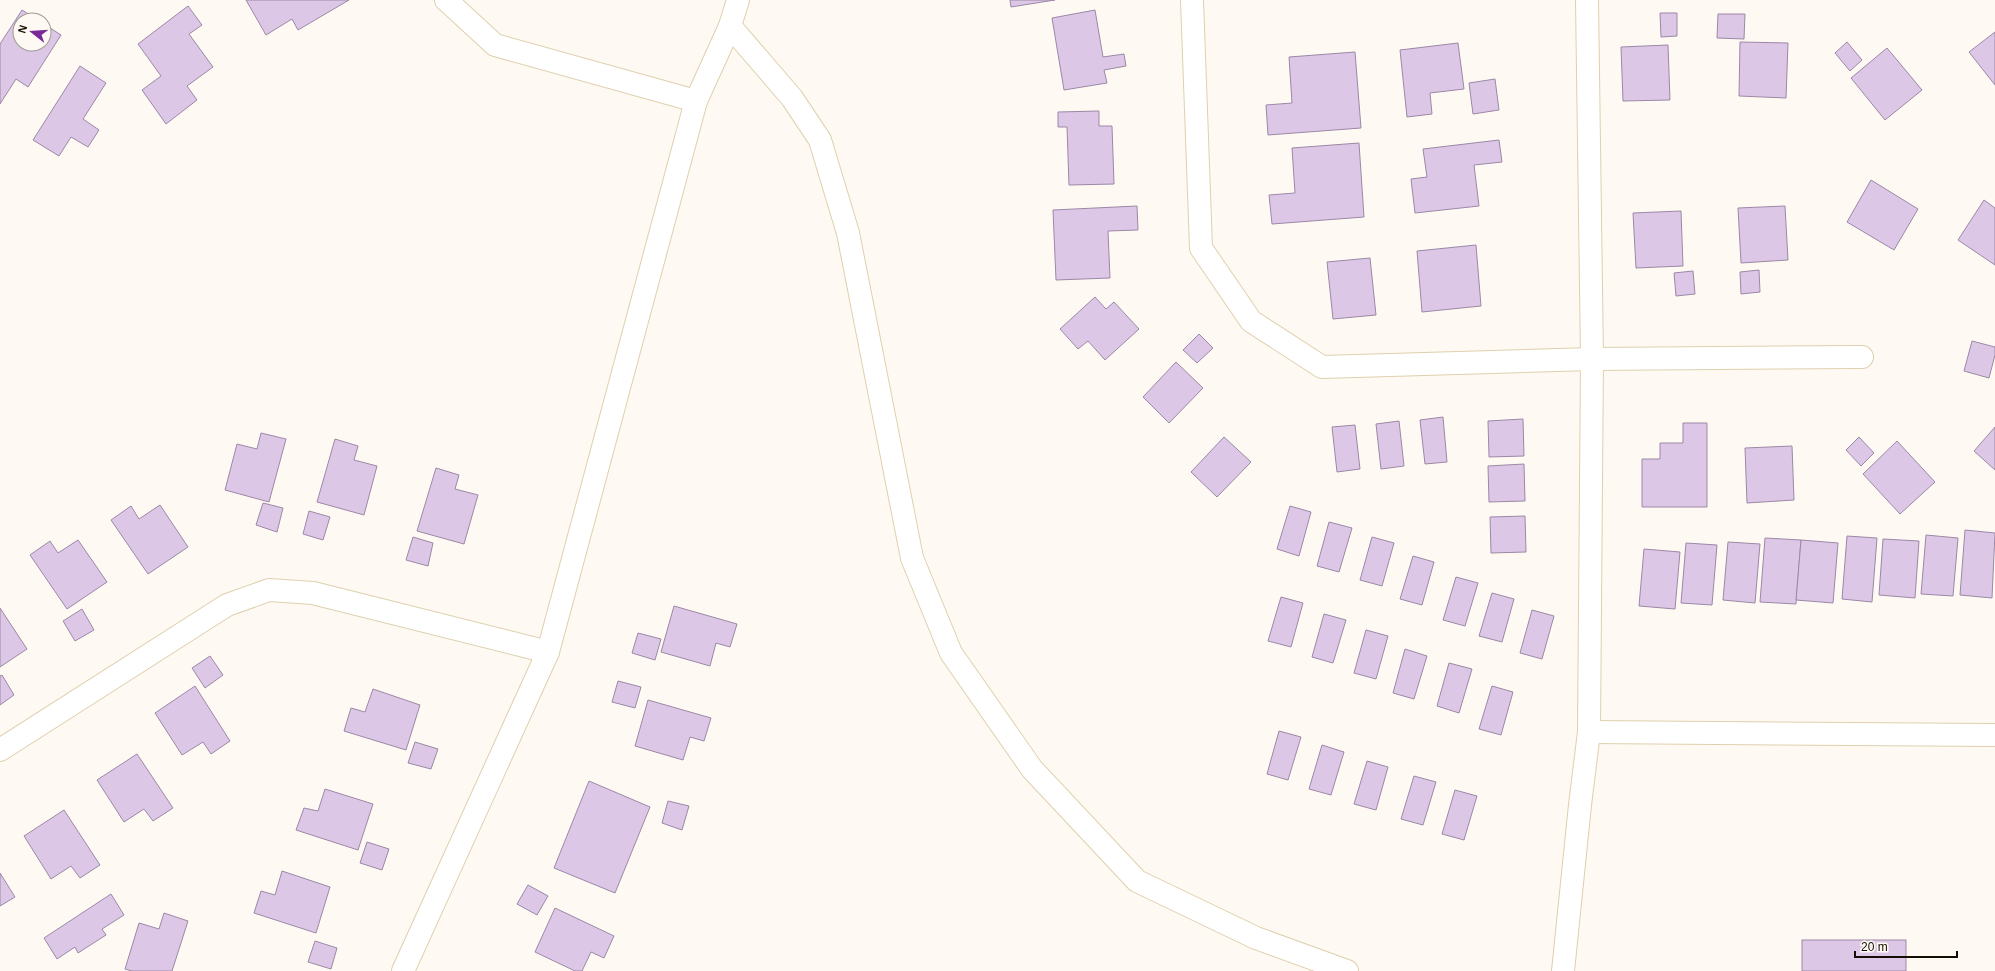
<svg xmlns="http://www.w3.org/2000/svg" width="1995" height="971" viewBox="0 0 1995 971" font-family="Helvetica,sans-serif">
<style>
.building{fill:#ddc7e7;stroke:#9c88a6}
.lines{fill:none;stroke-linecap:round;stroke-linejoin:round}
.minor-casing{stroke:#dfd0ad;stroke-width:24}
.minor{stroke:#fff;stroke-width:22}
</style>
<rect width="100%" height="100%" fill="#fefaf3"/>
<g class="building">
<path d="M246 0H349L298 30 292 19 266 35Z"/>
<path d="M1010 0H1055L1011 7Z"/>
<path d="M188 6 202 25 189 34 213 67 187 86 197 100 166 124 142 90 161 76 138 44Z"/>
<path d="M22 10 38 20H20V44H44V24L61 35 28 87 16 79 0 104V44Z"/>
<path d="M1095 10 1103 57 1124 54 1126 66 1104 70 1107 83 1064 90 1052 18Z"/>
<path d="M1660 13H1677V36L1661 37Z"/>
<path d="M1718 14H1745L1744 39 1717 38Z"/>
<path d="M1995 32V85L1969 52Z"/>
<path d="M1740 42 1788 43 1786 98 1739 96Z"/>
<path d="M1847 42 1862 60 1850 71 1835 53Z"/>
<path d="M1458 43 1464 89 1430 93 1432 114 1407 117 1400 50Z"/>
<path d="M1668 45 1670 100 1623 101 1621 47Z"/>
<path d="M1887 48 1922 90 1885 120 1851 78Z"/>
<path d="M1355 52 1361 128 1268 135 1266 105 1292 103 1289 57Z"/>
<path d="M80 66 106 83 83 119 99 130 88 147 71 137 59 156 33 140Z"/>
<path d="M1495 79 1499 110 1473 114 1469 83Z"/>
<path d="M1099 111V126H1112L1114 184 1069 185 1067 127H1058V112Z"/>
<path d="M1499 140 1502 162 1474 165 1479 206 1415 213 1411 179 1427 177 1423 149Z"/>
<path d="M1359 143 1364 217 1272 224 1269 195 1295 193 1292 148Z"/>
<path d="M1871 180 1918 209 1894 250 1847 222Z"/>
<path d="M1984 200 1995 208V265L1958 240Z"/>
<path d="M1137 206 1138 230 1108 231 1110 278 1056 280 1053 210Z"/>
<path d="M1785 206 1788 260 1741 263 1738 208Z"/>
<path d="M1681 211 1683 266 1636 268 1633 213Z"/>
<path d="M1476 245 1481 306 1422 312 1417 251Z"/>
<path d="M1370 258 1376 315 1333 319 1327 262Z"/>
<path d="M1759 270 1760 292 1741 294 1740 272Z"/>
<path d="M1693 271 1695 294 1676 296 1674 273Z"/>
<path d="M1095 297 1106 309 1114 302 1139 329 1105 360 1088 341 1078 349 1060 329Z"/>
<path d="M1199 334 1213 348 1197 363 1183 350Z"/>
<path d="M1972 341 1995 347V355L1989 378 1964 371Z"/>
<path d="M1176 362 1203 388 1169 423 1143 397Z"/>
<path d="M1443 417 1447 462 1425 464 1420 420Z"/>
<path d="M1523 419 1524 456 1489 457 1488 421Z"/>
<path d="M1399 421 1404 466 1381 469 1376 424Z"/>
<path d="M1683 423H1707V507H1642V459H1660V443H1683Z"/>
<path d="M1355 425 1360 469 1337 472 1332 427Z"/>
<path d="M1995 427V470L1974 451Z"/>
<path d="M261 433 286 439 269 502 225 490 237 444 257 449Z"/>
<path d="M1224 437 1251 462 1217 497 1191 472Z"/>
<path d="M1859 437 1874 453 1861 466 1846 450Z"/>
<path d="M335 439 358 446 354 460 377 466 364 515 317 502Z"/>
<path d="M1897 441 1935 482 1900 514 1863 474Z"/>
<path d="M1792 446 1794 500 1747 503 1745 448Z"/>
<path d="M1524 464 1525 501 1489 502 1488 466Z"/>
<path d="M436 468 459 475 455 489 478 495 464 544 417 531Z"/>
<path d="M263 503 283 508 277 532 256 525Z"/>
<path d="M160 505 188 547 148 574 111 520 131 506 139 519Z"/>
<path d="M1290 506 1311 512 1299 556 1277 549Z"/>
<path d="M309 511 330 517 323 540 303 534Z"/>
<path d="M1525 516 1526 552 1491 553 1490 517Z"/>
<path d="M1329 522 1352 528 1339 572 1317 566Z"/>
<path d="M1965 530 1995 533 1992 598 1960 595Z"/>
<path d="M1926 535 1958 538 1953 596 1921 594Z"/>
<path d="M1847 536 1877 538 1872 602 1842 599Z"/>
<path d="M413 537 433 543 428 566 406 560Z"/>
<path d="M1372 537 1394 543 1382 586 1360 580Z"/>
<path d="M1765 538 1801 540 1796 604 1760 602Z"/>
<path d="M1883 539 1919 541 1915 598 1879 595Z"/>
<path d="M78 540 107 582 67 609 30 555 50 541 58 553Z"/>
<path d="M1801 540 1838 543 1833 603 1796 600Z"/>
<path d="M1728 542 1760 544 1755 603 1723 600Z"/>
<path d="M1686 543 1717 545 1712 605 1681 603Z"/>
<path d="M1644 549 1680 552 1675 609 1639 606Z"/>
<path d="M1413 556 1434 562 1422 605 1400 599Z"/>
<path d="M1456 577 1478 583 1465 626 1443 620Z"/>
<path d="M1492 593 1514 599 1502 642 1479 636Z"/>
<path d="M1281 597 1303 603 1291 647 1268 641Z"/>
<path d="M674 606 737 624 730 647 716 643 710 666 661 652Z"/>
<path d="M0 608 27 649 0 667Z"/>
<path d="M82 609 94 630 75 641 63 621Z"/>
<path d="M1532 610 1554 616 1542 659 1520 653Z"/>
<path d="M1324 614 1346 620 1333 663 1312 657Z"/>
<path d="M1366 630 1388 636 1376 679 1354 673Z"/>
<path d="M638 633 661 639 655 660 632 653Z"/>
<path d="M1405 649 1427 656 1414 699 1393 693Z"/>
<path d="M210 656 223 675 205 688 192 668Z"/>
<path d="M1449 663 1472 669 1459 713 1437 706Z"/>
<path d="M2 675 14 695 0 705V676Z"/>
<path d="M618 681 641 687 635 708 612 702Z"/>
<path d="M195 686 230 741 211 754 203 742 182 755 155 713Z"/>
<path d="M1492 686 1513 692 1501 735 1479 729Z"/>
<path d="M373 689 420 705 406 750 344 731 351 708 365 712Z"/>
<path d="M648 700 711 718 704 741 690 737 683 760 635 746Z"/>
<path d="M1279 731 1301 737 1288 780 1267 774Z"/>
<path d="M415 742 438 749 431 769 408 763Z"/>
<path d="M1322 745 1344 752 1331 795 1309 789Z"/>
<path d="M137 754 173 808 153 821 144 809 124 822 97 780Z"/>
<path d="M1367 761 1388 767 1376 810 1354 804Z"/>
<path d="M1414 776 1436 782 1423 825 1401 819Z"/>
<path d="M589 781 650 807 615 893 554 868Z"/>
<path d="M325 789 373 804 358 850 296 830 304 808 318 811Z"/>
<path d="M1455 790 1477 796 1464 840 1442 834Z"/>
<path d="M668 801 689 806 682 830 662 823Z"/>
<path d="M64 810 100 865 80 878 71 866 51 879 24 836Z"/>
<path d="M367 842 389 849 382 870 360 863Z"/>
<path d="M282 871 330 887 316 933 254 913 261 891 275 895Z"/>
<path d="M0 873 15 897 0 906Z"/>
<path d="M528 885 548 896 537 915 517 904Z"/>
<path d="M111 894 124 915 102 929 106 935 78 953 75 947 57 959 44 938Z"/>
<path d="M555 908 614 936 604 958 591 952 582 971H575L535 952Z"/>
<path d="M164 913 188 921 172 971H132L125 969 139 923 159 929Z"/>
<rect x="1802" y="940" width="104" height="31"/>
<path d="M315 941 337 948 331 969 308 962Z"/>
</g>
<g class="lines">
<g class="minor-casing">
<g id="minor">
<path d="M446 0 495 45 696 101"/>
<path d="M1192 0 1201 248 1251 321 1322 367 1592 359 1862 357"/>
<path d="M730 26 792 98 820 140 848 233 912 558 951 653 1032 769 1137 881 1256 938 1347 971"/>
<path d="M1589 732 1995 735"/>
<path d="M0 750 227 605 269 590 313 593 548 652"/>
<path d="M403 971 548 652 696 101 730 26 738 0"/>
<path d="M1563 971 1580 805 1589 732 1592 359 1587 0"/>
</g>
</g>
<use href="#minor" class="minor"/>
</g>
<g transform="translate(32 32) rotate(287)"><circle r="19" fill="#fefaf3" stroke="#a09b93"/>
<path d="M0-3L7 15L0 10L-7 15Z" fill="#7a2999"/>
<text y="-6" font-size="11" font-weight="bold" text-anchor="middle" fill="#130d03">N</text>
</g>
<path d="M1855 951v6h102v-6" fill="none" stroke="#130d03" stroke-width="2"/>
<text x="1861" y="951" font-size="12" fill="#130d03" stroke="#fefaf3" stroke-width="3" paint-order="stroke">20 m</text>
</svg>
